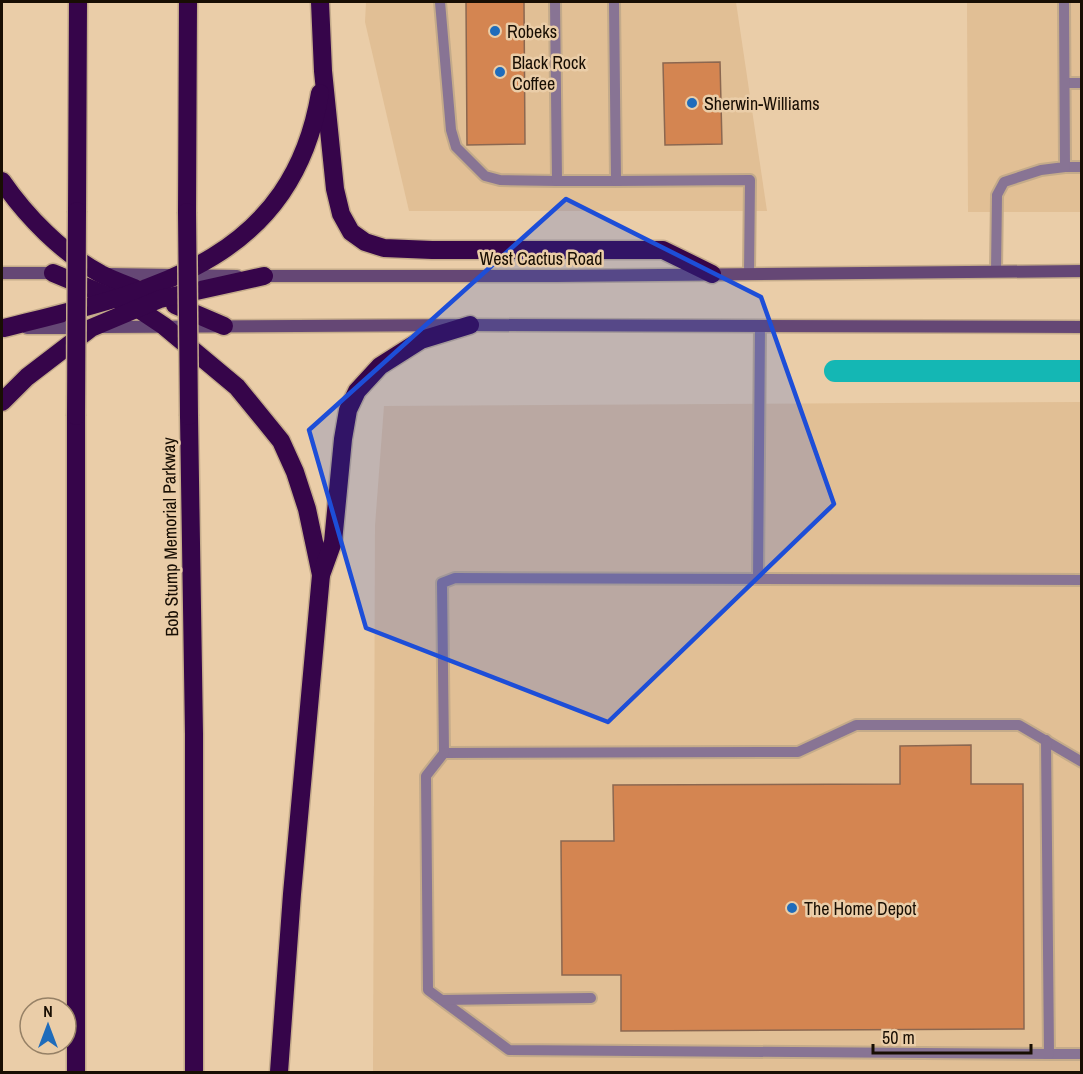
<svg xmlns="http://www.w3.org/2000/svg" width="1083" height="1074" viewBox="0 0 1083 1074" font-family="'Archivo Narrow',sans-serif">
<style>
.built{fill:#e1bf95}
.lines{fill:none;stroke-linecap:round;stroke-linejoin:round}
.canal{stroke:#14b7b4;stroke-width:22}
.building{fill:#d48551;stroke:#8b6750;stroke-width:1.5}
.service-casing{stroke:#c4ab8a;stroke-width:14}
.secondary-casing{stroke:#c4ab8a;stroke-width:15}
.motorway-casing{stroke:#c4ab8a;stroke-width:21}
.service{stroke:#887494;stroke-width:10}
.secondary{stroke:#654775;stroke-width:12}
.motorway{stroke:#36054a;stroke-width:18}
.motorway-bridge-casing{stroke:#c4ab8a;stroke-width:21;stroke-linecap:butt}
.motorway-bridge{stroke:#36054a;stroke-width:18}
.marked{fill:#1d4ed8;fill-opacity:0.2;stroke:#1d4ed8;stroke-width:4.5;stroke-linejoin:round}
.poi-dot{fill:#1f6cbb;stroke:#eacda8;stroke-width:2}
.labels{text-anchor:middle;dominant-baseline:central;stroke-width:5;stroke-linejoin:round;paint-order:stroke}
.poi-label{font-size:18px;fill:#180e03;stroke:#eacda8;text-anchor:start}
.street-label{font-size:18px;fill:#180e03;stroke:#eacda8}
</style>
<rect width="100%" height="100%" fill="#eacda8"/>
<g class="built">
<path d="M366 2H736L767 211H409L365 22Z"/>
<path d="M967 2H1081V212H968Z"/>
<path d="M1081 402V1072H373L375 526 384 406Z"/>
</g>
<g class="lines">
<path class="canal" d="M835 371H1082"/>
</g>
<g class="building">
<path d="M466 2H524L525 144 467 145Z"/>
<path d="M720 62 722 144 665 145 663 63Z"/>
<path d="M971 745V784H1023L1024 1029 621 1031V975H562L561 841H614L613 785 900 784V746Z"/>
</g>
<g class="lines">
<g class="service-casing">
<g id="service">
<path d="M440 2 451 130 456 147 485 176 500 180 557 181"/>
<path d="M555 2 557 181H616"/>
<path d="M614 2 616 181 750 180 749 274"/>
<path d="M1065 83H1082"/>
<path d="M1065 167H1082"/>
<path d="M996 272 997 195 1004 182 1041 170 1065 167 1064 2"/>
<path d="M758 579 760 326"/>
<path d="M1082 580 455 578 442 583 444 753 798 752 856 725H1019L1082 762"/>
<path d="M1046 740 1049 1054H1082"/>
<path d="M444 753 426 776 428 990 509 1050 1049 1054"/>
<path d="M442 1000 591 998"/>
</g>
</g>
<g class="secondary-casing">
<g id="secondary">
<path d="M2 273H60"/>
<path d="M108 274 237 276"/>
<path d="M258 276H557L1082 271"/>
<path d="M102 327 470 325 1082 327"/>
<path d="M27 328H81"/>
</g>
</g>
<g class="motorway-casing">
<g id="motorway">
<path d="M320 2 323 71 335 189 341 214 351 232 365 242 384 248 432 250H663L712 274"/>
<path d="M2 181C26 216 62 253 101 274 115 281 130 286 144 292"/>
<path d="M77 211 78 2"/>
<path d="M187 212 188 2"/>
<path d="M53 273 137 308 164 326 237 387 281 441 295 472 307 509 321 575"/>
<path d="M175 305 224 326"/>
<path d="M4 328C147 292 291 265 320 93"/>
<path d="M2 402 27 377 91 328 160 299 264 276"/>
<path d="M76 416V1072"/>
<path d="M189 416 194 734V1072"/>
<path d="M279 1072 292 894 321 575 333 542 343 439 348 410 357 391 380 366 421 340 470 325"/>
</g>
</g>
<use href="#service" class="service"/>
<use href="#secondary" class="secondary"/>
<use href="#motorway" class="motorway"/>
<g class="motorway-bridge-casing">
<g id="motorway-bridge">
<path d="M187 212 189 416"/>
<path d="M76 416 77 211"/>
</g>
</g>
<use href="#motorway-bridge" class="motorway-bridge"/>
</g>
<path class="marked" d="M566 199 761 297 834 504 608 722 366 628 309 430Z"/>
<g class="poi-dot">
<circle cx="495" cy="31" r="6"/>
<circle cx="500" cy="72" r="6"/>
<circle cx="692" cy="103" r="6"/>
<circle cx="792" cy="908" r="6"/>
</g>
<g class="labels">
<g class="poi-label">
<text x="507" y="31">Robeks</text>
<text x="512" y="62">Black Rock<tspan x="512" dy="21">Coffee</tspan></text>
<text x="704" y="103">Sherwin-Williams</text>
<text x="804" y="908">The Home Depot</text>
</g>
<g class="street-label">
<text x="541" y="258">West Cactus Road</text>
<text transform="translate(170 537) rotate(-91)">Bob Stump Memorial Parkway</text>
</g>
</g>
<rect width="1083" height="1074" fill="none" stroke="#180e03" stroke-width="6"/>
<g transform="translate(48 1026)"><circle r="28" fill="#eacda8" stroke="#968166" stroke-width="1.5"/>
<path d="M0-4.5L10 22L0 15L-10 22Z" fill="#1f6cbb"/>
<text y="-9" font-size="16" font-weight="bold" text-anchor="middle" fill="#180e03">N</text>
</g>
<path d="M873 1044v9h158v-9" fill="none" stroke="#180e03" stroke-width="3"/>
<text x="882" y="1044" font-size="18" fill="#180e03" stroke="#eacda8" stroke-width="4.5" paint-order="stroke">50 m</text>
</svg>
